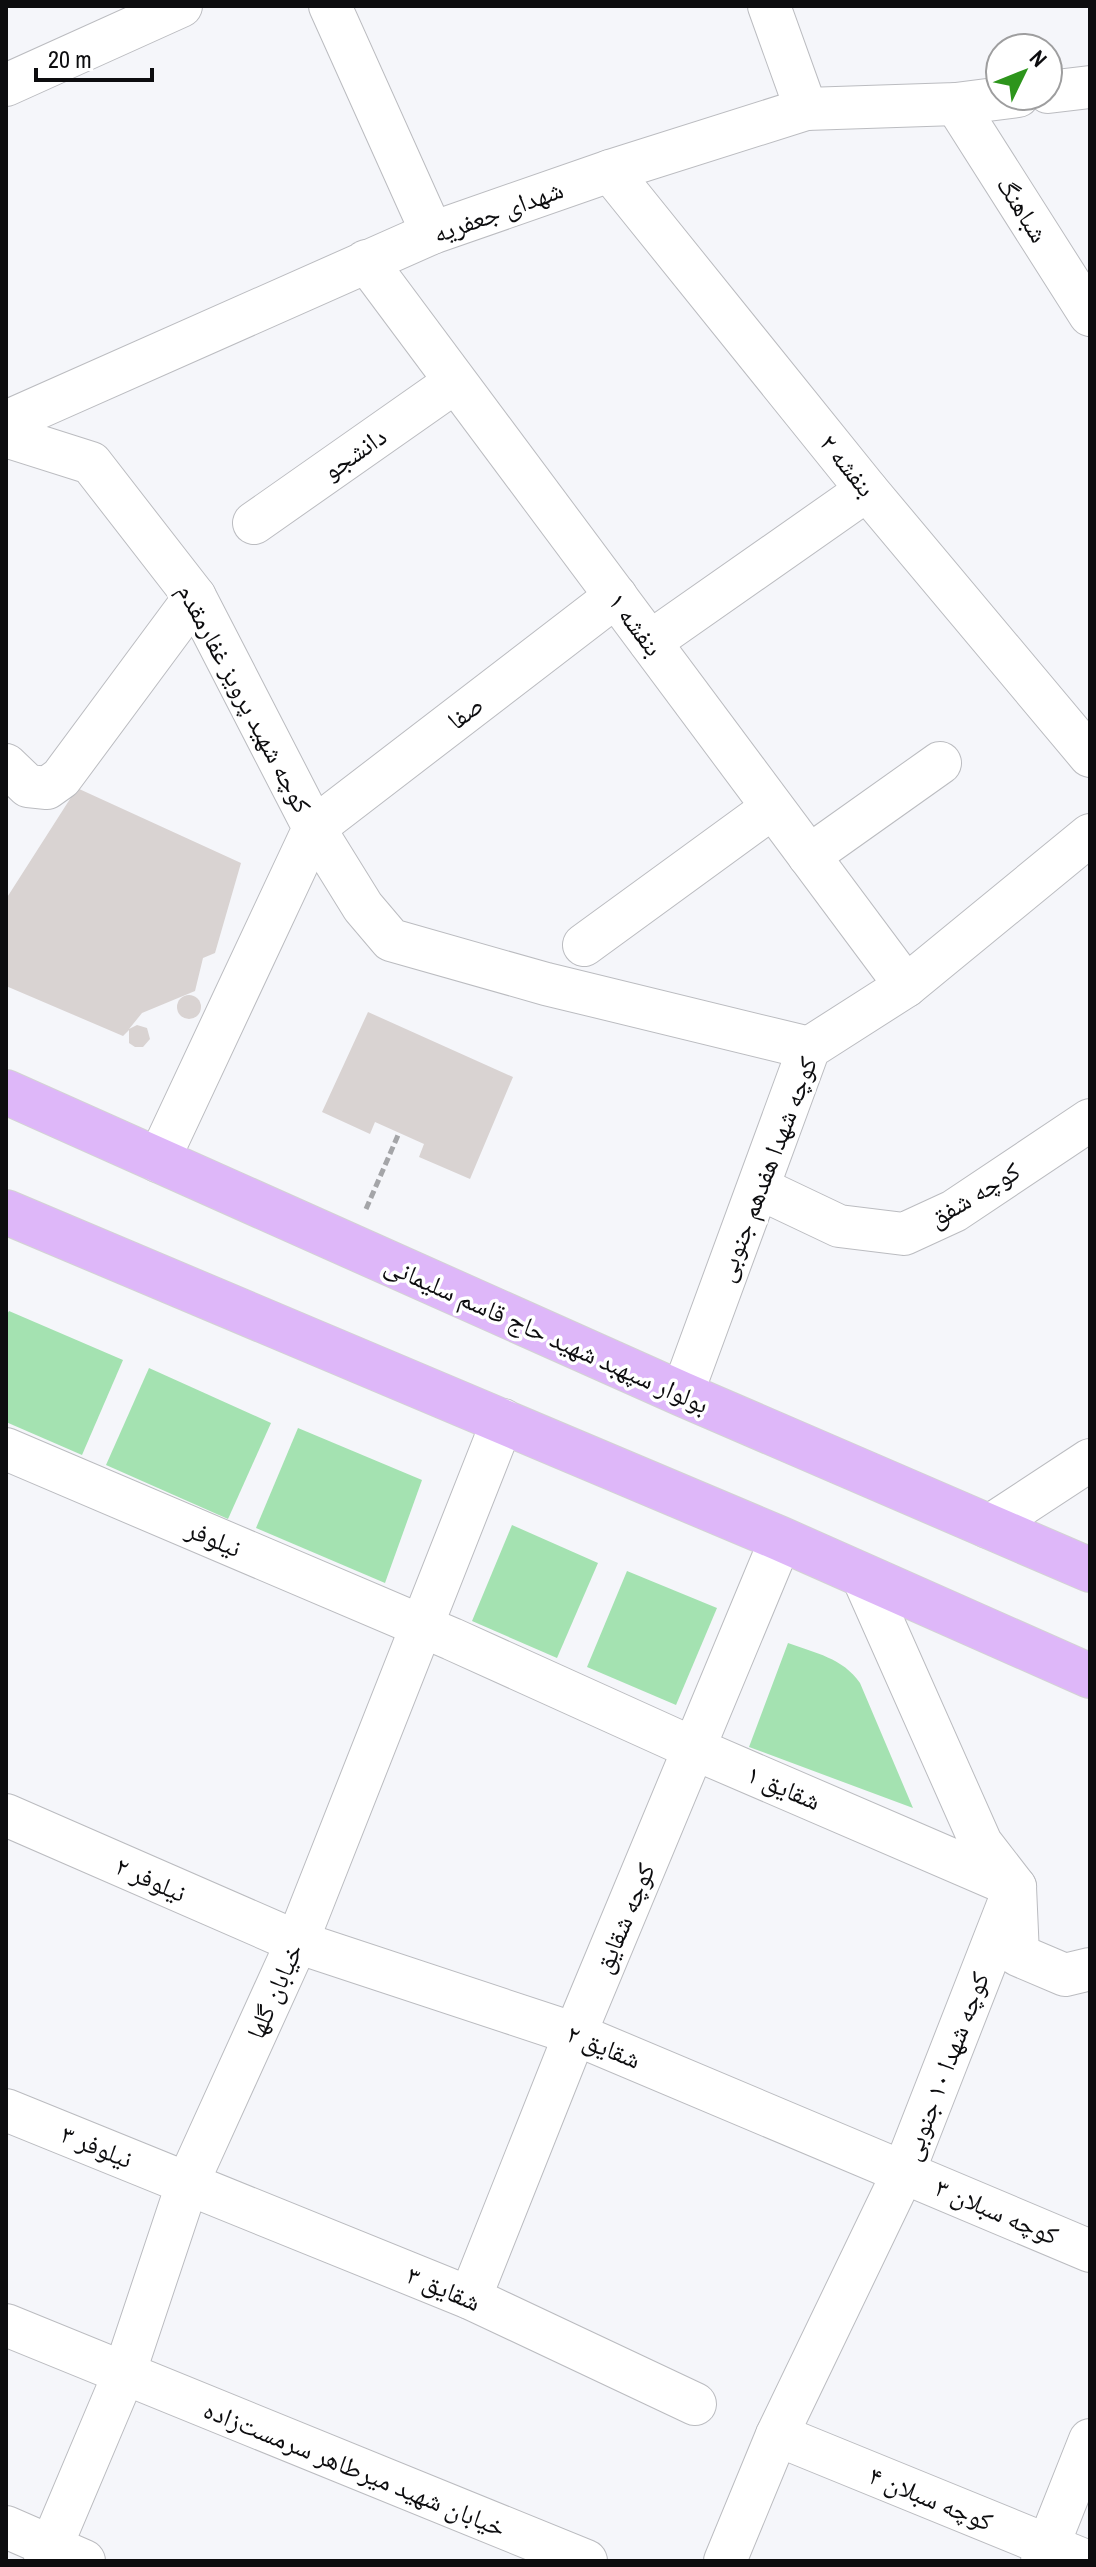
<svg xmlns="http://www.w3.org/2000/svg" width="1096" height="2567" viewBox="0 0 1096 2567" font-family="'Archivo Narrow','Noto Naskh Arabic',sans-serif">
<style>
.green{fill:#a4e2b1}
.building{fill:#d9d3d2}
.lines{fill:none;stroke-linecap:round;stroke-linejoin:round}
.street-casing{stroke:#bbbcc0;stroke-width:44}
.primary-casing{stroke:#d3d3d4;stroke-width:46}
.path{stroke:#a4a5a8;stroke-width:5;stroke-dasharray:8 4;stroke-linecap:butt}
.street{stroke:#fff;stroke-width:42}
.primary{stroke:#deb7f9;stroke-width:44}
.labels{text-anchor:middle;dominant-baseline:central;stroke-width:7;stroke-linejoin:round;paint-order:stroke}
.street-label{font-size:26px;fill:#0d0d0f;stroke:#fff}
</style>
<rect width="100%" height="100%" fill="#f5f6fa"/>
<g class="green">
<path d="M9 1311 123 1360 82 1455 6 1422V1316Z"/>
<path d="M149 1368 271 1423 228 1519 106 1465Z"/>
<path d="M298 1428 422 1480 385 1583 256 1528Z"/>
<path d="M512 1525 598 1563 557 1658 472 1621Z"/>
<path d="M627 1571 717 1608 676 1705 587 1667Z"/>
<path d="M788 1643C815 1653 843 1658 860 1683L913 1808 749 1747Z"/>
</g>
<g class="building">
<path d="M77 788 241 863 215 953 203 958 195 991 142 1013 129 1029 137 1025 147 1028 150 1039 143 1047H135L129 1043V1030L123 1036 6 986V899Z"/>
<circle cx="189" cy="1007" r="12"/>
<path d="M368 1012 513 1077 470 1179 419 1157 424 1144 375 1122 370 1134 322 1112Z"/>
</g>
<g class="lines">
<g class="street-casing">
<g id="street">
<path d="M330 6 432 233"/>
<path d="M769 6 806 109"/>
<path d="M6 85 181 6"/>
<path d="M1048 92 1090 87"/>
<path d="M956 104 1090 315"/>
<path d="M610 171 867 490 1090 756"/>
<path d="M366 261 906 986"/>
<path d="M6 422 432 233 610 171 806 109 956 104 1018 96"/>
<path d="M6 436 91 463 195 597 314 828 158 1161"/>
<path d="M254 523 455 382"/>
<path d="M616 596 314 828 363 907 391 940 546 984 809 1048"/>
<path d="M650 642 867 490"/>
<path d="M6 765 28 786 47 788 61 778 195 597"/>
<path d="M809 856 940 763"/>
<path d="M584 945 772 808"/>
<path d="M759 1188 839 1226 904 1234 954 1211 1090 1120"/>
<path d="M682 1394 809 1048 906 986 1090 835"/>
<path d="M6 1449 452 1639 695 1749 1015 1887 1018 1955 1065 1975 1090 1969"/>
<path d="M988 1527 1090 1460"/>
<path d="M6 1815 297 1942 575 2034 1090 2251"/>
<path d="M6 2110 470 2298 695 2404"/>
<path d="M470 2298 575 2034 781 1539"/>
<path d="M6 2325 586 2561"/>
<path d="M777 2435 1086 2561"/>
<path d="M6 2527 84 2561"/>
<path d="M45 2561 124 2374 188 2182 297 1942 503 1420"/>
<path d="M725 2561 777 2435 904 2171 1015 1887 981 1843 862 1575"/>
<path d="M1042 2561 1090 2440"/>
</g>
</g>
<g class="primary-casing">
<g id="primary">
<path d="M6 1092 682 1394 1090 1570"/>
<path d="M6 1212 781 1539 1090 1676"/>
</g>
</g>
<path class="path" d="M366 1209 399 1133"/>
<use href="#street" class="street"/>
<use href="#primary" class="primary"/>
</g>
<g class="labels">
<g class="street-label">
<text transform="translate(1023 209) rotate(58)">شباهنگ</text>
<text transform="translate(498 211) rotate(-20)">شهدای جعفریه</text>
<text transform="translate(354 453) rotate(-35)">دانشجو</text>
<text transform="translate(848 465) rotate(51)">بنفشه ۲</text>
<text transform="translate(636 624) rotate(53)">بنفشه ۱</text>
<text transform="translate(245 698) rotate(62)">کوچه شهید پرویز غفارمقدم</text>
<text transform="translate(465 712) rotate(-38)">صفا</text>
<text transform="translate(766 1169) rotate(-69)">کوچه شهدا هفدهم جنوبی</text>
<text transform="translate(974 1194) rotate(-31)">کوچه شفق</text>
<text transform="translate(547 1334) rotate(24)">بولوار سپهبد شهید حاج قاسم سلیمانی</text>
<text transform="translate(214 1538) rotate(23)">نیلوفر</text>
<text transform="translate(784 1787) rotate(23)">شقایق ۱</text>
<text transform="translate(151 1879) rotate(24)">نیلوفر ۲</text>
<text transform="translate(624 1918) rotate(-67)">کوچه شقایق</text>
<text transform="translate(274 1991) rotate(-66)">خیابان گلها</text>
<text transform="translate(604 2046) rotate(22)">شقایق ۲</text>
<text transform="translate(945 2066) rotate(-69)">کوچه شهدا ۱۰ جنوبی</text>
<text transform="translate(97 2146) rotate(22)">نیلوفر ۳</text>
<text transform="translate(997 2211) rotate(23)">کوچه سبلان ۳</text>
<text transform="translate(444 2288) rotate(23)">شقایق ۳</text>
<text transform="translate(355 2468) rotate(22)">خیابان شهید میرطاهر سرمست‌زاده</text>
<text transform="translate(931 2498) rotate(22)">کوچه سبلان ۴</text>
</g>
</g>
<rect width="1096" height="2567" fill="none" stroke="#0d0d0f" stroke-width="16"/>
<g transform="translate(1024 72) rotate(47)"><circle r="38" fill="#ffffff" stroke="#9e9e9f" stroke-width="2"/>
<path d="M0-6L14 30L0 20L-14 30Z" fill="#2d951c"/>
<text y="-12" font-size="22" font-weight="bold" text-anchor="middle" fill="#0d0d0f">N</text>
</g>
<path d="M36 68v12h116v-12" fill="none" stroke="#0d0d0f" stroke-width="4"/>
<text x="48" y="68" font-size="24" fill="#0d0d0f" stroke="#ffffff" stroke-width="6" paint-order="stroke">20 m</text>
</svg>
